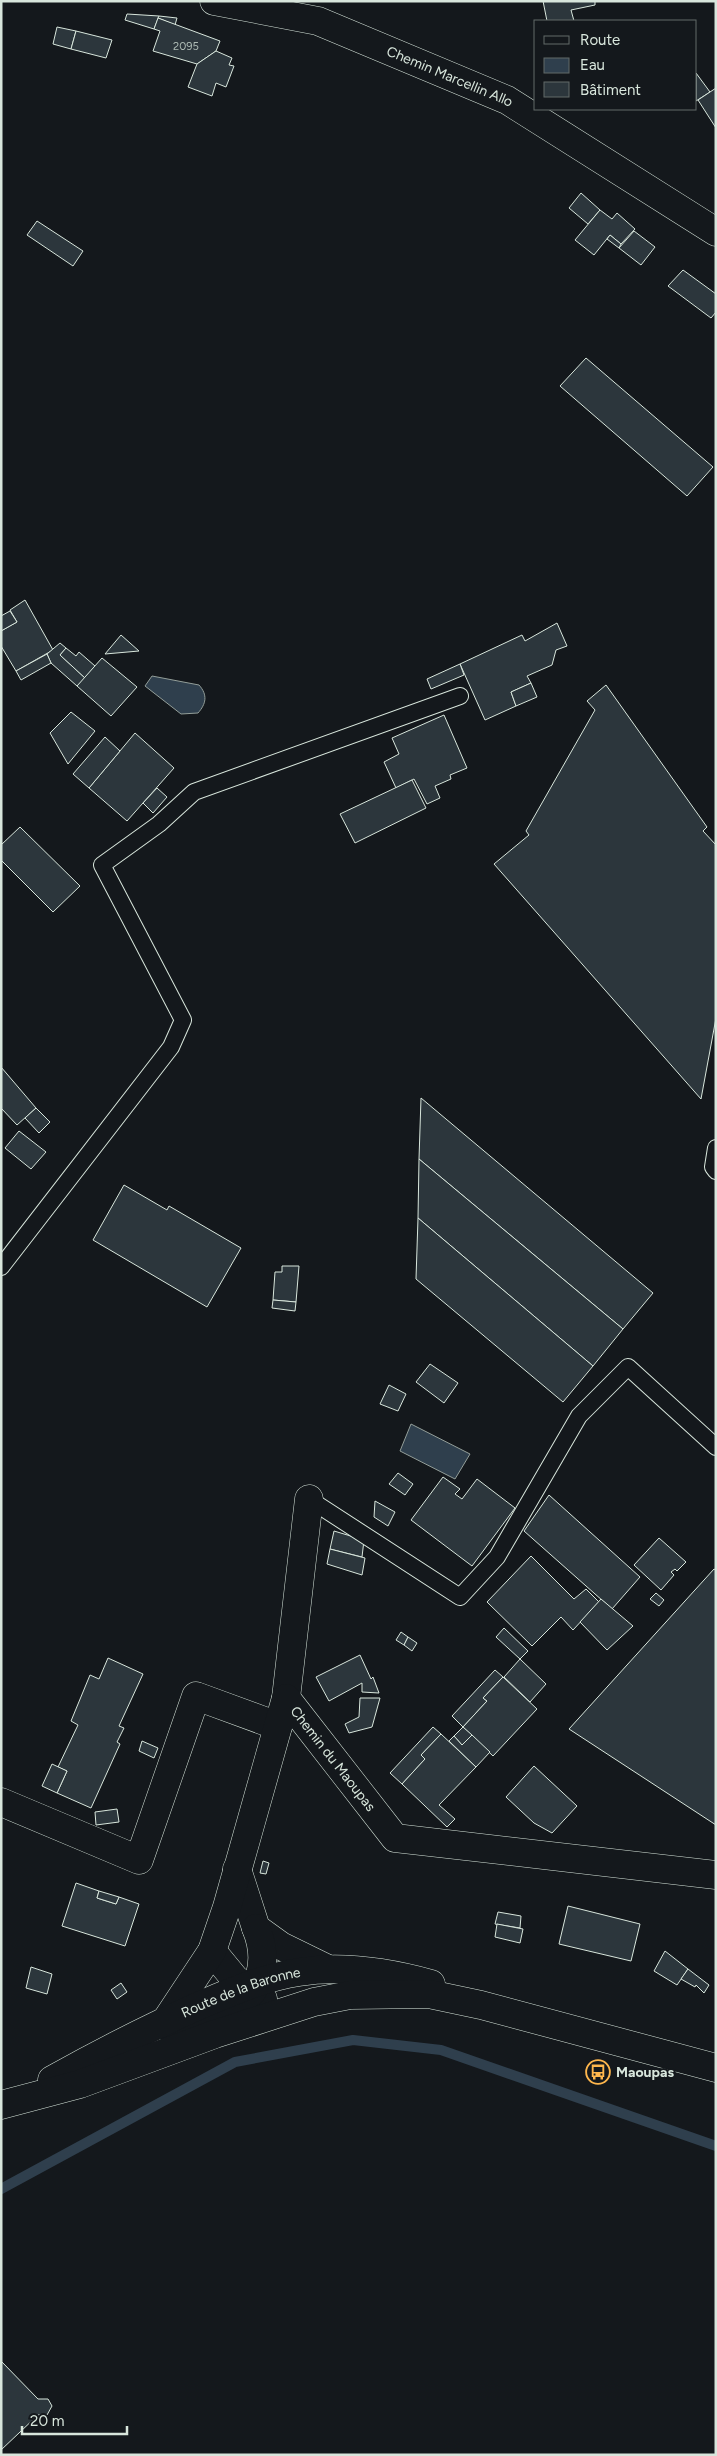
<svg xmlns="http://www.w3.org/2000/svg" width="717" height="2456" viewBox="0 0 717 2456" font-family="Figtree,sans-serif">
<style>
.water{fill:#2f3f4d;stroke:#939e99}
.lines{fill:none;stroke-linecap:round;stroke-linejoin:round}
.stream{stroke:#2f3f4d;stroke-width:10}
.building{fill:#2c363c;stroke:#d8e6dc}
.service-casing{stroke:#d8e6dc;stroke-width:18}
.minor-casing{stroke:#d8e6dc;stroke-width:29}
.secondary-casing{stroke:#d8e6dc;stroke-width:29}
.service{stroke:#14181c;stroke-width:16}
.minor{stroke:#14181c;stroke-width:28}
.secondary{stroke:#14181c;stroke-width:28}
.labels{text-anchor:middle;dominant-baseline:central;stroke-width:4;stroke-linejoin:round;paint-order:stroke}
.number-label{font-size:11px;fill:#adbab4}
.street-label{font-size:14px;fill:#d8e6dc;stroke:#14181c}
.poi-label{font-size:14px;font-weight:bold;fill:#d8e6dc;stroke:#14181c;text-anchor:start}
</style>
<rect width="100%" height="100%" fill="#14181c"/>
<g class="water">
<path d="M152 676 199 685C208 695 206 704 198 713L181 714 145 686Z"/>
<path d="M411 1424 470 1454 455 1479 400 1451Z"/>
</g>
<g class="lines">
<path class="stream" d="M1 2189 235 2062 353 2040 441 2050 716 2146"/>
</g>
<g class="building">
<path d="M543 1H595V5L571 10 574 21H547Z"/>
<path d="M127 14 159 16 154 29 125 20Z"/>
<path d="M159 16 177 18 175 25 158 18Z"/>
<path d="M158 18 220 41 216 51 197 64 153 51 160 31 154 29Z"/>
<path d="M57 27 76 31 71 49 53 44Z"/>
<path d="M76 31 112 40 106 58 71 49Z"/>
<path d="M216 51 232 58 229 65 234 66 226 87 216 83 212 96 188 87 197 64Z"/>
<path d="M696 73 710 92 696 101Z"/>
<path d="M716 88V128L698 100Z"/>
<path d="M581 193 600 210 588 224 569 208Z"/>
<path d="M600 210 612 219 617 213 635 229 621 244 610 235 594 255 575 240Z"/>
<path d="M37 221 83 251 73 266 27 235Z"/>
<path d="M634 231 655 247 641 265 619 248Z"/>
<path d="M610 235 621 244 619 248 607 239Z"/>
<path d="M683 270 716 294V312L711 318 668 286Z"/>
<path d="M586 358 713 467 687 496 560 386Z"/>
<path d="M25 600 53 650 16 671 1 646V631L17 622 10 610Z"/>
<path d="M10 611 17 622 1 631V616Z"/>
<path d="M557 623 567 646 556 650 552 665 527 676 531 683 511 692 516 706 485 720 460 664 522 635 525 641Z"/>
<path d="M121 635 139 651 105 654Z"/>
<path d="M60 643 66 648 60 655 85 678 77 686 51 663 47 654Z"/>
<path d="M66 648 76 656 79 652 95 666 85 678 60 655Z"/>
<path d="M47 654 51 663 21 680 16 671Z"/>
<path d="M102 658 137 687 111 716 77 686Z"/>
<path d="M460 664 464 675 431 689 427 679Z"/>
<path d="M531 683 537 697 516 706 511 692Z"/>
<path d="M606 685 707 827 703 831 716 845V1018L701 1099 494 864 529 835 526 831 595 710 587 701Z"/>
<path d="M71 712 95 731 68 764 50 733Z"/>
<path d="M444 715 467 768 450 775 451 779 435 786 440 798 427 804 414 779 396 788 384 762 399 754 392 738Z"/>
<path d="M135 733 174 768 127 821 89 788Z"/>
<path d="M105 737 120 751 89 788 73 774Z"/>
<path d="M412 780 426 808 355 843 340 814Z"/>
<path d="M157 788 167 797 153 813 143 803Z"/>
<path d="M20 827 80 886 53 912 1 860V845Z"/>
<path d="M1 1067 36 1108 17 1125 1 1108Z"/>
<path d="M421 1098 653 1293 623 1329 419 1159Z"/>
<path d="M36 1108 50 1122 39 1133 25 1118Z"/>
<path d="M19 1131 46 1152 31 1169 5 1148Z"/>
<path d="M419 1159 623 1329 593 1366 418 1218Z"/>
<path d="M124 1185 167 1210 169 1206 241 1248 207 1307 93 1240Z"/>
<path d="M418 1218 593 1366 563 1402 416 1279Z"/>
<path d="M282 1266H299L296 1302 273 1300 275 1272H282Z"/>
<path d="M273 1300 296 1302 295 1311 272 1308Z"/>
<path d="M430 1364 458 1383 444 1403 416 1382Z"/>
<path d="M389 1385 406 1394 398 1411 380 1404Z"/>
<path d="M398 1473 413 1484 405 1495 389 1484Z"/>
<path d="M443 1477 460 1489 455 1494 462 1499 477 1479 515 1508 472 1566 411 1520Z"/>
<path d="M549 1495 640 1577 612 1609 524 1531Z"/>
<path d="M375 1501 395 1512 388 1526 374 1517Z"/>
<path d="M334 1531 364 1540 362 1557 330 1549Z"/>
<path d="M659 1538 686 1562 677 1571 675 1569 671 1572 674 1575 661 1590 634 1565Z"/>
<path d="M330 1549 365 1558 362 1575 327 1564Z"/>
<path d="M531 1556 574 1599 586 1589 599 1602 573 1630 561 1617 532 1646 487 1602Z"/>
<path d="M714 1569 716 1570V1825L569 1729Z"/>
<path d="M656 1593 664 1600 659 1606 650 1599Z"/>
<path d="M601 1599 633 1626 607 1650 580 1622Z"/>
<path d="M504 1628 528 1651 520 1659 496 1637Z"/>
<path d="M401 1632 408 1637 404 1645 396 1640Z"/>
<path d="M408 1637 417 1643 412 1651 404 1645Z"/>
<path d="M360 1655 371 1679 373 1677 379 1693 362 1692V1683L329 1701 316 1677Z"/>
<path d="M108 1658 143 1674 119 1726 124 1728 117 1742 120 1744 91 1808 57 1793 67 1771 58 1767 78 1725 71 1721 90 1675 99 1679Z"/>
<path d="M520 1659 546 1684 530 1702 504 1677Z"/>
<path d="M495 1670 503 1677 483 1698 487 1701 463 1727 452 1716Z"/>
<path d="M503 1677 537 1709 493 1756 463 1727 487 1701 483 1698Z"/>
<path d="M360 1698H380L372 1727 349 1733 345 1724 359 1717Z"/>
<path d="M433 1727 441 1734 421 1755 425 1759 402 1784 390 1773Z"/>
<path d="M463 1727 472 1735 462 1745 454 1736Z"/>
<path d="M441 1734 476 1767 439 1805 455 1819 447 1827 402 1784 425 1759 421 1755Z"/>
<path d="M472 1735 490 1752 476 1767 449 1741 454 1736 462 1745Z"/>
<path d="M142 1741 158 1748 154 1758 139 1751Z"/>
<path d="M52 1764 67 1771 57 1793 42 1786Z"/>
<path d="M534 1766 577 1806 552 1833 534 1823 506 1797Z"/>
<path d="M117 1809 119 1822 96 1825 95 1812Z"/>
<path d="M263 1861 269 1863 266 1874 260 1873Z"/>
<path d="M76 1883 99 1891 97 1898 116 1904 119 1897 139 1904 125 1946 62 1926Z"/>
<path d="M99 1891 119 1897 116 1904 97 1898Z"/>
<path d="M568 1906 640 1924 631 1961 559 1944Z"/>
<path d="M498 1912 521 1916 520 1928 495 1924Z"/>
<path d="M497 1924 523 1929 520 1943 495 1937Z"/>
<path d="M665 1951 688 1969 677 1985 654 1971Z"/>
<path d="M31 1967 52 1974 47 1994 26 1988Z"/>
<path d="M688 1969 709 1985 704 1993 696 1985 695 1987 681 1979Z"/>
<path d="M121 1983 127 1992 117 1999 111 1990Z"/>
<path d="M1 2361 38 2399H48L52 2406 47 2415H38L1 2450Z"/>
</g>
<g class="lines">
<g class="service-casing">
<g id="service">
<path d="M716 1148 713 1167 716 1171"/>
<path d="M1 1267 171 1047 183 1020 102 865 159 824 194 792 460 696"/>
<path d="M309 1499 460 1597 497 1557 579 1416 628 1367 716 1447"/>
</g>
</g>
<g class="minor-casing">
<g id="minor">
<path id="s1" d="M214 1 318 21 507 100 716 232"/>
<path d="M286 1698 309 1499"/>
<path d="M1 1802 139 1860 196 1696 278 1726"/>
<path d="M237 1869 256 1928 281 1946 328 1969"/>
<path d="M212 1951 235 1979 263 1999"/>
<path id="s2" d="M167 2019 212 1951 227 1907 286 1698 395 1838 716 1875"/>
<path d="M174 2043 252 1992C265 1972 265 1950 256 1928"/>
</g>
</g>
<g class="secondary-casing">
<g id="secondary">
<path id="s3" d="M52 2080C102 2052 153 2026 205 2003 236 1990 266 1977 299 1972 344 1965 388 1972 431 1984"/>
<path d="M1 2105 80 2084 215 2034 314 2002 350 1995 429 1994 481 2005 716 2068"/>
</g>
</g>
<use href="#service" class="service"/>
<use href="#minor" class="minor"/>
<use href="#secondary" class="secondary"/>
</g>
<defs>
<g id="bus-ring" transform="scale(1.25)"><circle r="9.5" fill="#14181c" stroke="#ffb74d" stroke-width="1.5"/><path d="M-5-6H5V4H4V6H2V4H-2V6H-4V4H-5ZM-3.5-4V0h7V-4ZM-3.5 1.2v1.5H-2V1.2ZM2 1.2v1.5H3.5V1.2Z" fill="#ffb74d"/></g>
</defs>
<g fill-rule="evenodd">
<use href="#bus-ring" x="598" y="2072"/>
</g>
<g class="labels">
<g class="number-label">
<text x="186" y="46">2095</text>
</g>
<g class="street-label">
<text stroke="none"><textPath href="#s1" startOffset="249">Chemin Marcellin Allo</textPath></text>
<text stroke="none"><textPath href="#s2" startOffset="422">Chemin du Maoupas</textPath></text>
<text stroke="none"><textPath href="#s3" startOffset="209">Route de la Baronne</textPath></text>
</g>
<g class="poi-label">
<text x="616" y="2072">Maoupas</text>
</g>
</g>
<rect width="717" height="2456" fill="none" stroke="#d8e6dc" stroke-width="5"/>
<rect x="534" y="20" width="162" height="90" fill="#14181c" stroke="#626a69"/>
<rect x="544" y="36" width="25" height="8" fill="#14181c" stroke="#626a69"/>
<text x="580" y="45" font-size="15" fill="#d8e6dc">Route</text>
<rect x="544" y="58" width="25" height="15" fill="#2f3f4d" stroke="#626a69"/>
<text x="580" y="70" font-size="15" fill="#d8e6dc">Eau</text>
<rect x="544" y="82" width="25" height="15" fill="#2c363c" stroke="#626a69"/>
<text x="580" y="95" font-size="15" fill="#d8e6dc">Bâtiment</text>
<path d="M22 2426v8h105v-8" fill="none" stroke="#d8e6dc" stroke-width="2.5"/>
<text x="30" y="2426" font-size="15" fill="#d8e6dc" stroke="#14181c" stroke-width="4" paint-order="stroke">20 m</text>
</svg>
